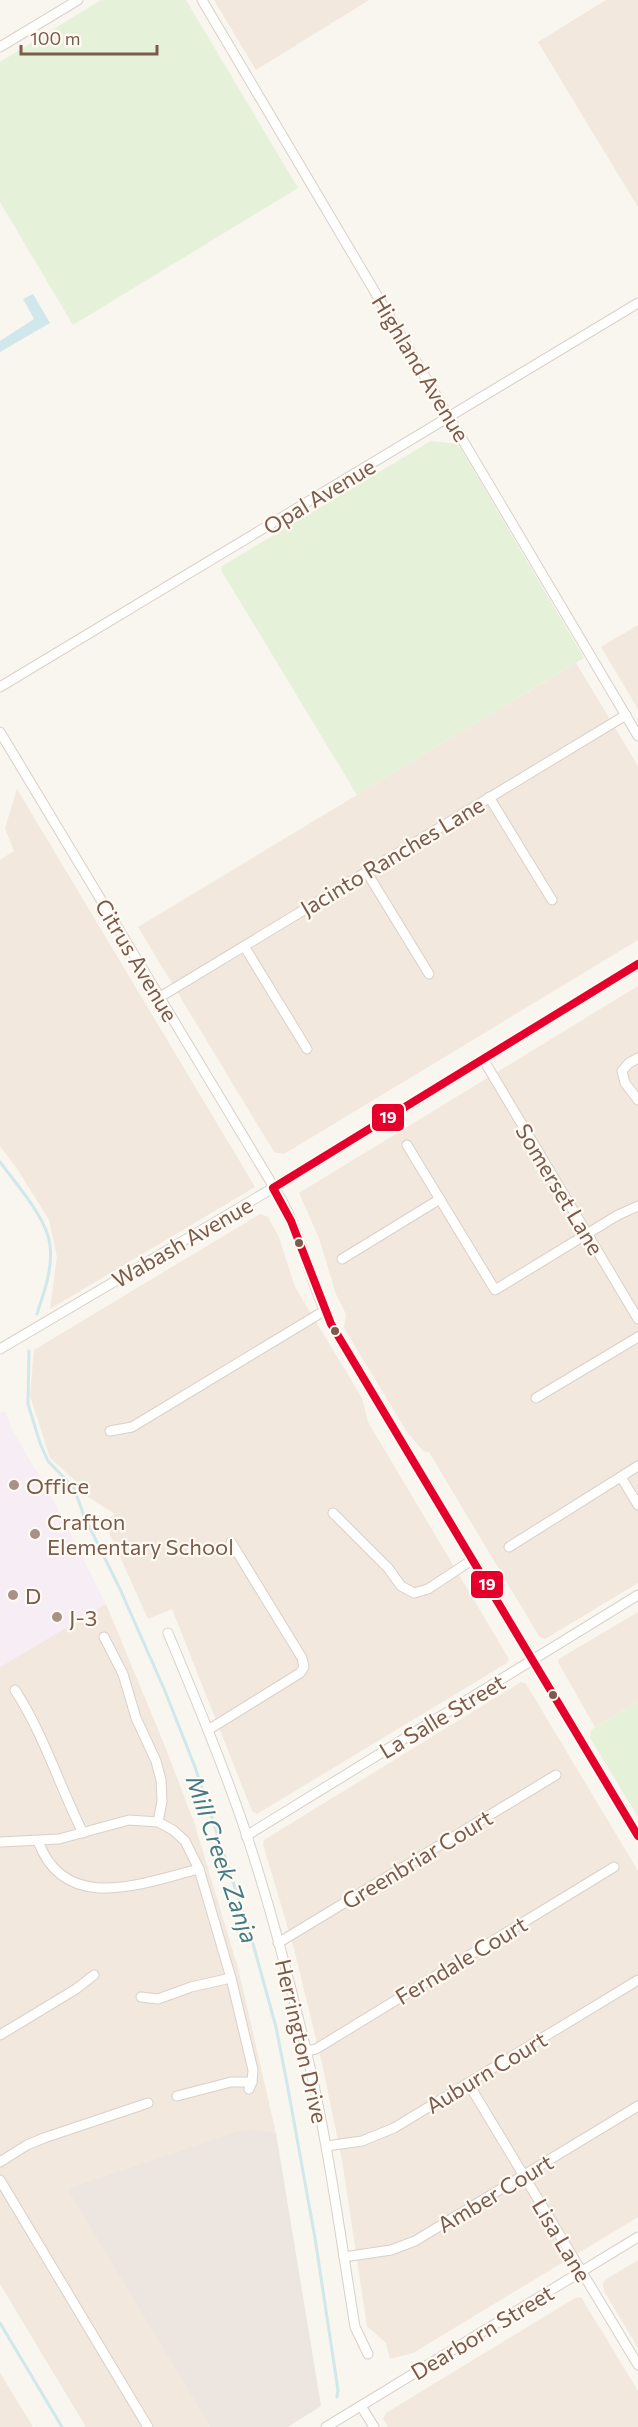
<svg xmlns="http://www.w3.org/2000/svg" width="638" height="2427" viewBox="0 0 638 2427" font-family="Commissioner,sans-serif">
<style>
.residential{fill:#f2e8dd}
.industrial{fill:#ede5e0}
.education{fill:#f6edf5}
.green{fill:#e6f1da}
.water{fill:#d0e8eb}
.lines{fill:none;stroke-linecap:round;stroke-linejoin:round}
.stream{stroke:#d0e8eb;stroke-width:3}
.minor-casing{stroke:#d8d1ca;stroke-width:11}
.minor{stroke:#fefefd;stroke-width:9}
.bus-1-casing{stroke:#fffaf3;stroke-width:12}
.bus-1{stroke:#e4002b;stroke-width:8}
.bus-dot{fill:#7b5c4c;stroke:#fffaf3;stroke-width:2}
.poi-dot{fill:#a79285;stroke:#fffaf3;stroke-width:2}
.labels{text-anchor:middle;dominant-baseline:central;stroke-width:4.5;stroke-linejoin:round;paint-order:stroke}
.street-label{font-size:22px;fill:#7b5c4c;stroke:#fffaf3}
.poi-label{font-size:22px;fill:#7b5c4c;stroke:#fffaf3;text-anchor:start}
.water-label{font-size:24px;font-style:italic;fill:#417c87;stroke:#fffaf3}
.line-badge{stroke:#fffaf3;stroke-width:2}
.badge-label{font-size:16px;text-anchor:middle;font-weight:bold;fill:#fff}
</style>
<rect width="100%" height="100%" fill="#f9f5ef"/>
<g class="residential">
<path d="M214 0H369L256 70Z"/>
<path d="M606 0H638V207L538 42Z"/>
<path d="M638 625V709L601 647Z"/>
<path d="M576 663 638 766V940L284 1154 274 1152 138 927Z"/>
<path d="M17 789 255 1187 50 1309 57 1257 49 1220 18 1170 0 1146V860L14 851 5 828Z"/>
<path d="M638 986V1583L545 1639 539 1636 429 1452 423 1451 407 1432 344 1328 346 1314 336 1294 319 1238 299 1193Z"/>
<path d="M260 1214 268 1217 279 1237 295 1287 362 1398 368 1422 509 1659 507 1663 257 1814 252 1811 172 1609 148 1619 104 1521 115 1514 88 1497 78 1483 50 1458 30 1396 34 1350Z"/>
<path d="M106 1604 164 1744 194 1822 238 1968 276 2133 255 2130 67 2189 210 2427H86L0 2284V1667Z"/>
<path d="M638 1612V1701L595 1727 558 1662 559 1659Z"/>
<path d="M521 1682 526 1684 638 1871V2217L413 2353 390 2359 386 2343 367 2326 342 2160 322 2063 294 1949 263 1844 264 1840Z"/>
<path d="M638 2260V2348L604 2291 603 2284 605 2280Z"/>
<path d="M581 2297 638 2391V2427H388L383 2419 386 2413 575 2298Z"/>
<path d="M0 2373 33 2427H0Z"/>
</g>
<path class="industrial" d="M255 2130 276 2133 321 2406 288 2427H210L67 2189 237 2132Z"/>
<path class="education" d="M5 1411 12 1430 49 1493 106 1604 0 1667V1412Z"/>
<g class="green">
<path d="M101 0H186L298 188 73 325 0 202V62Z"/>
<path d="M431 441 458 444 584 658 357 795 221 570 222 566Z"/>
<path d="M638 1701V1817L590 1738 591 1730Z"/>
</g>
<path class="water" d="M33 294 50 323 0 352V341L34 319 23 299Z"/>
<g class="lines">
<g class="stream">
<path d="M0 1162C16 1184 47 1218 50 1245 53 1269 44 1292 37 1314"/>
<path d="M29 1351 28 1404 40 1443 48 1461 74 1488 84 1516 120 1589 165 1691 195 1767 250 1933 276 2027 287 2083 315 2238 338 2390 337 2397"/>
<path d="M0 2323 62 2427"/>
</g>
<g class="minor-casing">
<g id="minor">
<path d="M202 0 638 736"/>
<path d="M0 47 78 0"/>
<path d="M0 687 638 303"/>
<path d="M0 732 281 1199C303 1239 310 1284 331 1324L638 1836"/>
<path d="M489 797 552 900"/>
<path d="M366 871 429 974"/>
<path d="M244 946 307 1049"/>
<path d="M160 997 626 715"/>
<path d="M638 1058 629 1063 622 1071 625 1083 638 1100"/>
<path d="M483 1059 638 1319"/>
<path d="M407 1145 495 1290 618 1215 638 1206"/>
<path d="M342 1259 440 1199"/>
<path d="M0 1349 273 1188 638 964"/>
<path d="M536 1398 638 1337"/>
<path d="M110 1431 132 1427 324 1311"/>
<path d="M621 1477 638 1505"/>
<path d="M333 1513 388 1568 401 1586 414 1593 428 1589 472 1560"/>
<path d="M509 1547 638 1466"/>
<path d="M168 1633C196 1700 224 1767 247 1836 270 1906 289 1978 306 2050 328 2141 340 2234 355 2327L368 2354"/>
<path d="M104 1637 123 1674 136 1718 156 1761 161 1780 162 1801 158 1822"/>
<path d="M15 1690C44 1735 59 1785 83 1833"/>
<path d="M208 1730 300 1673 304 1667 302 1658 231 1542"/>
<path d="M246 1836 638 1595"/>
<path d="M38 1841C65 1915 142 1883 199 1869"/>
<path d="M0 1842 59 1839 129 1820 158 1822 173 1830 185 1841 199 1869 231 1978 253 2070 252 2082 249 2089"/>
<path d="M278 1943 556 1775"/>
<path d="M141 1997 158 1999 191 1987 231 1978"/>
<path d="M0 2035 76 1989 94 1975"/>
<path d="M306 2051 316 2049 614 1867"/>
<path d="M468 2083 638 2365"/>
<path d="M177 2096 231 2082H252"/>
<path d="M327 2146 362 2141 394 2128 638 1980"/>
<path d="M0 2162 27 2145 44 2138 148 2103"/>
<path d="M0 2180 148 2427"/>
<path d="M344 2257 391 2250 415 2241 638 2106"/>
<path d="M361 2406 374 2427"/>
<path d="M326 2427 638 2237"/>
</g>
</g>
<use href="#minor" class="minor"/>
<g class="bus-1-casing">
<path id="bus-1" d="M638 964 273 1188 291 1221 331 1324 638 1836"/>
</g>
<use href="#bus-1" class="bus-1"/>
</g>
<g class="bus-dot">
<circle cx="299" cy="1243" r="5"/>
<circle cx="335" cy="1331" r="5"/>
<circle cx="553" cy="1695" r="5"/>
</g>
<g class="poi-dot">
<circle cx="14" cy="1485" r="6"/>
<circle cx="35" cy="1534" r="6"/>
<circle cx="13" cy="1595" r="6"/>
<circle cx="57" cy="1617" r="6"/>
</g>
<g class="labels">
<g class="street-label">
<text transform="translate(421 368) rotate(59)">Highland Avenue</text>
<text transform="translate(319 496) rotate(-31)">Opal Avenue</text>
<text transform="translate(392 856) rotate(-31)">Jacinto Ranches Lane</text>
<text transform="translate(137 960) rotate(59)">Citrus Avenue</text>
<text transform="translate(560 1189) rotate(59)">Somerset Lane</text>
<text transform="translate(182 1242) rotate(-30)">Wabash Avenue</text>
<text transform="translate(442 1716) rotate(-31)">La Salle Street</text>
<text transform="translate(417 1859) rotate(-31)">Greenbriar Court</text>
<text transform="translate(461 1960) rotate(-31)">Ferndale Court</text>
<text transform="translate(302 2041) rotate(77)">Herrington Drive</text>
<text transform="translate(486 2072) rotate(-31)">Auburn Court</text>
<text transform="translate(495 2193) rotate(-31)">Amber Court</text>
<text transform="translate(562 2240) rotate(59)">Lisa Lane</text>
<text transform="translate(482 2332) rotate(-31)">Dearborn Street</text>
</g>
<g class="poi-label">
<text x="26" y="1485">Office</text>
<text x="47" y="1521">Crafton<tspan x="47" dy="25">Elementary School</tspan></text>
<text x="25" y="1595">D</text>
<text x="69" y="1617">J-3</text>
</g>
<g class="water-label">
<text transform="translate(223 1859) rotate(71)">Mill Creek Zanja</text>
</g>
</g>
<g class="line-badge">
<rect x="371" y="1103" width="34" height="29" rx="6" fill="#e4002b"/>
<rect x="470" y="1570" width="34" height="29" rx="6" fill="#e4002b"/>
</g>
<g class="badge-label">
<text x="388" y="1123">19</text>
<text x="487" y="1590">19</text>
</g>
<path d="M21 45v9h136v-9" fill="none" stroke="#7b5c4c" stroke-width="3"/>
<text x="30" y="45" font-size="18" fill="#7b5c4c" stroke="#fffaf3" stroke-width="4.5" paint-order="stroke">100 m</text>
</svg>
